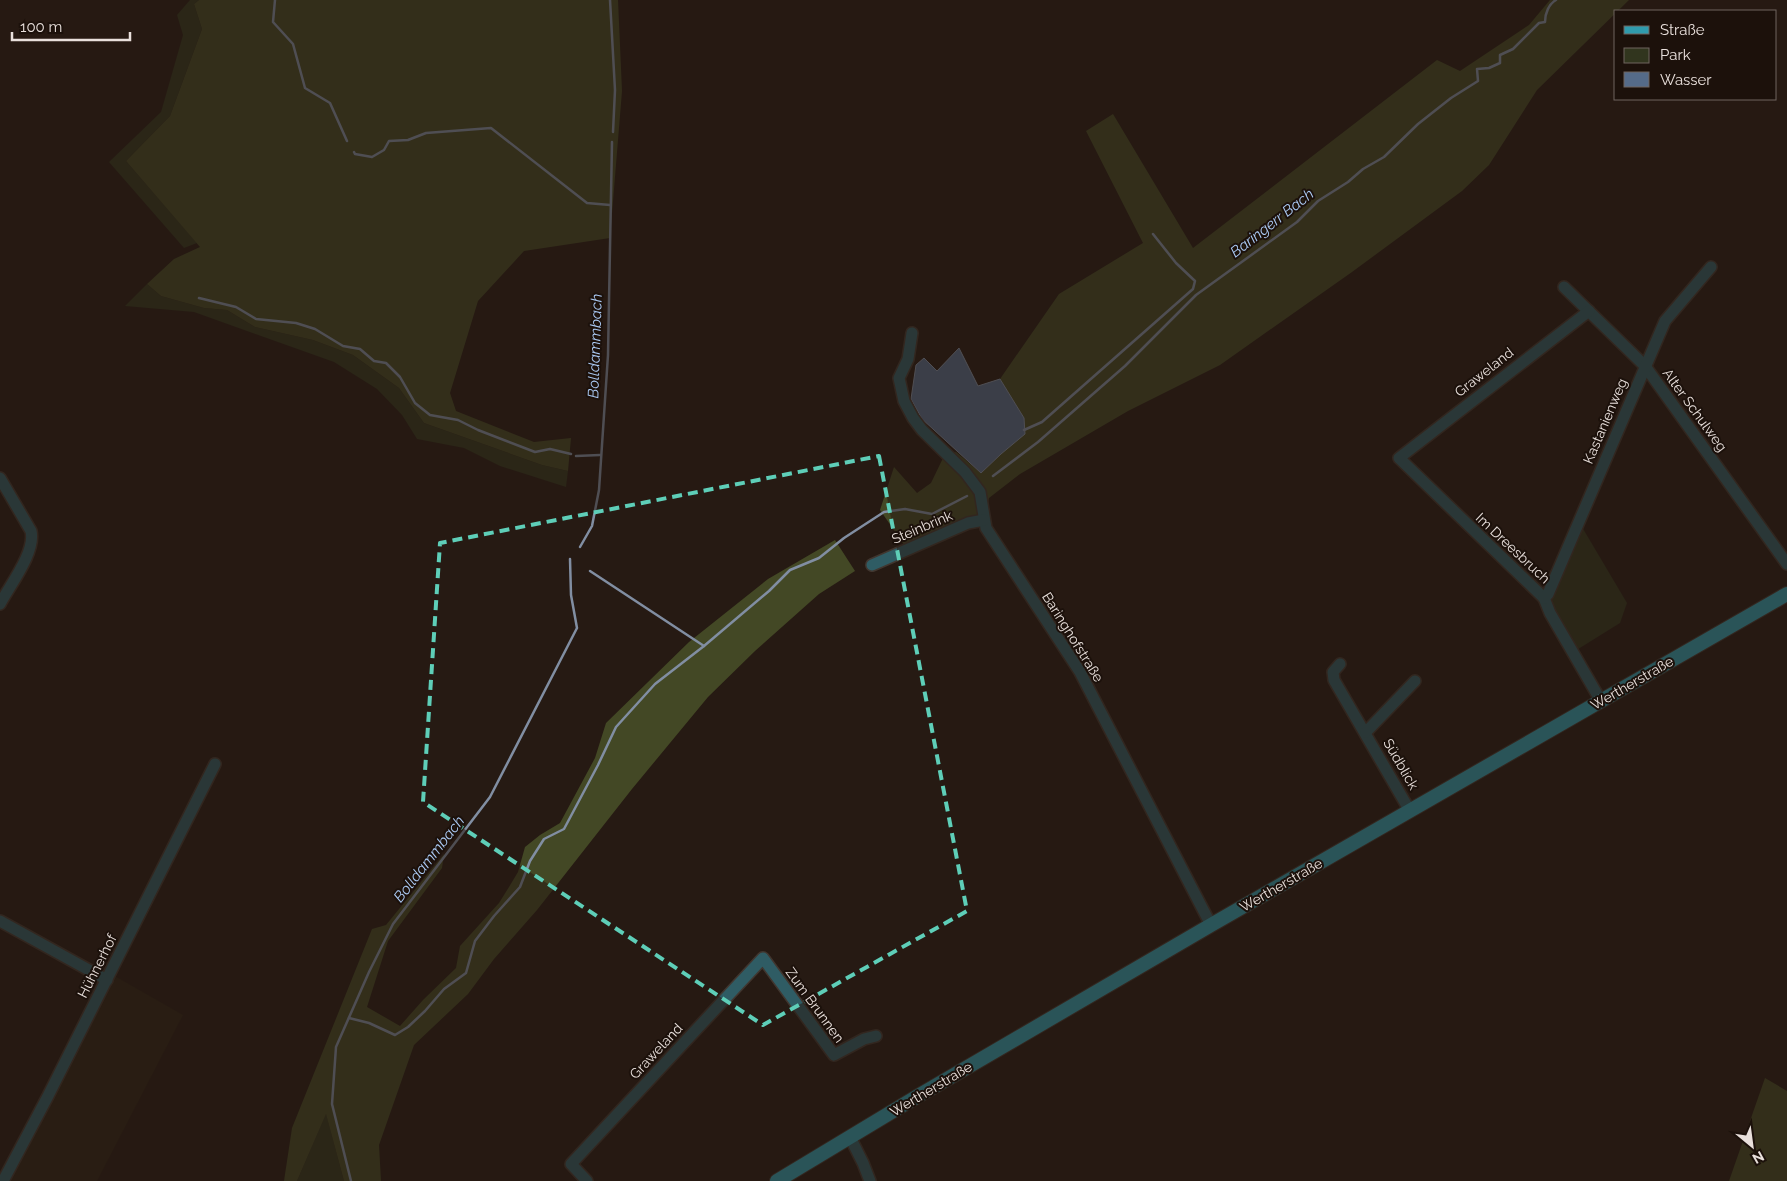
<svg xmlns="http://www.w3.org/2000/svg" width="1787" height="1181" viewBox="0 0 1787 1181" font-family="Raleway,sans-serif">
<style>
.commercial{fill:#2d2214}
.green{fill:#31351e}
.forest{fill:#434825}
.water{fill:#556b89;stroke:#818ea2}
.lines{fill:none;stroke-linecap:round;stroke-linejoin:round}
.stream{stroke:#818ea2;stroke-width:2.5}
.minor-casing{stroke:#41362f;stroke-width:14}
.major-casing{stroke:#41362f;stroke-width:16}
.minor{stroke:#2f5c64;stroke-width:11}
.major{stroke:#309bad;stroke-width:14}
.marked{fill:none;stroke:#5eceb8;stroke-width:4;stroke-dasharray:10 6;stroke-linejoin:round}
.labels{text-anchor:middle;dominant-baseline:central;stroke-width:4;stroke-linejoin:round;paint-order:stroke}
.street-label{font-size:14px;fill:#e9e0dc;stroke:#1c110b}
.water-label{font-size:15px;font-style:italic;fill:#accbf5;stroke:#1c110b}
</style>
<rect width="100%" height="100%" fill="#261a13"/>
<path class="commercial" d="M113 975 183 1015 97 1181H7Z"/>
<g class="green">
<path d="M190 0H199L194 4 202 29 170 116 126 161 197 243 184 248 109 162 161 112 183 35 177 15Z"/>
<path d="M147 284 161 296 204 308 227 310 255 327 313 340 353 355 399 388 424 423 542 465 568 471 566 487 500 466 464 448 417 439 402 415 377 389 334 362 194 312 125 306Z"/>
<path d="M1582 527 1627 603 1620 623 1575 651 1551 604V598Z"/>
<path d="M326 1113 344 1181H297Z"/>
</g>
<g class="forest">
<path d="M199 0H618L622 91 610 238 524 251 478 301 450 393 456 411 534 442 571 438 568 471 542 465 424 423 399 388 353 355 313 340 255 327 227 310 204 308 161 296 147 284 174 259 200 247 126 161 170 116 202 29 194 4Z"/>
<path d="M1550 0H1629L1537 90 1489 165 1462 191 1352 272 1220 365 1128 411 1020 474 989 498 986 512 905 546 880 510 894 467 917 493 931 483 944 456 956 452 981 473 1001 454 1024 418 1000 379 1059 294 1143 243 1086 131 1113 114 1193 248 1437 60 1460 71 1529 25Z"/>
<path d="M835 540 855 571 819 594 755 651 708 697 632 789 537 910 494 959 468 994 414 1045 379 1145 381 1181H344L326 1114 297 1181H284L292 1128 372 929 386 925 444 854 442 868 388 941 367 1007 400 1026 423 1000 456 968 460 946 499 903 509 887 518 872 525 847 540 835 560 823 595 758 606 723 689 642 768 579Z"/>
<path d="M1765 1078 1787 1091V1181H1729Z"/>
</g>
<path class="water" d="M959 348 978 386 1000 379 1024 418 1025 434 1001 454 981 473 922 419 911 399 916 365 924 358 937 371Z"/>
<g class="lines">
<g class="stream">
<path d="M275 0 273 22 293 44 305 88 330 103 347 141"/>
<path d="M610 0 615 90 613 132"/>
<path d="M354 152 355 154 372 157 384 150 389 141 408 140 426 133 491 128 587 203 610 205"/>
<path d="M199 298 236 307 256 319 296 323 315 329 343 346 360 349 374 361 386 363 400 377 415 403 430 415 458 420 478 430 535 452 550 449 571 454"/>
<path d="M1024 430 1042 422 1193 289 1195 281 1176 263 1153 234"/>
<path d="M576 456 600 455"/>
<path d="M993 476 1038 442 1125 366 1196 295 1297 222 1318 201 1348 182 1363 169 1384 157 1418 124 1451 98 1478 81 1477 69 1489 68 1500 63V55L1513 49 1539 23 1545 22C1545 13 1549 4 1556 0"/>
<path d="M580 547 592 526 599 490 608 355 612 142"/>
<path d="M590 571 704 646"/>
<path d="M349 1018 369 1023 395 1035 408 1027 425 1011 444 989 466 973 475 941 494 916 520 887 530 861 544 839 564 829 598 765 616 727 655 684 704 646 769 591 790 570 819 558 844 538 884 512 905 509 932 514 967 496"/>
<path d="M351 1181 332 1104 336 1047 369 972 393 924 490 797 577 628 571 595 570 559"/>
</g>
<g class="minor-casing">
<g id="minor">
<path d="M1564 287 1645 366 1787 564"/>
<path d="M1589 311 1399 458 1544 598 1550 613 1601 701"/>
<path d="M912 333 908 359 899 378 904 401 913 418 922 430 965 472 980 492 986 528 1080 672 1211 925"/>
<path d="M0 478 31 531C36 552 10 585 0 604"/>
<path d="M872 565 968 523 984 520"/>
<path d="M1544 598 1548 594 1665 321 1711 267"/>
<path d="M1340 664 1333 672 1334 680 1410 811"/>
<path d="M1366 732 1415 681"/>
<path d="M0 921 107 980"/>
<path d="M850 1137 863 1163 870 1181"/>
<path d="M3 1181 48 1096 215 764"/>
<path d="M587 1181 571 1164 763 958 834 1055 864 1039 876 1036"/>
</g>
</g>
<g class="major-casing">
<path id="major" d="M777 1181 918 1096 1211 925 1787 594"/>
</g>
<use href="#minor" class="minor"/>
<use href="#major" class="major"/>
</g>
<path d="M0 0H1787V1181H0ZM879 456 967 911 763 1025 423 802 440 543Z" fill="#261a13" fill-opacity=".55" fill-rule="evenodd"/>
<path class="marked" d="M879 456 967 911 763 1025 423 802 440 543Z"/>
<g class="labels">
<g class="street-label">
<text transform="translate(1484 372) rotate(-38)">Graweland</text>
<text transform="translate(1695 410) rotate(54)">Alter Schulweg</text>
<text transform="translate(1605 421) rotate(-67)">Kastanienweg</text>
<text transform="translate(922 527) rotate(-23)">Steinbrink</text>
<text transform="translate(1513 548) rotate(43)">Im Dreesbruch</text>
<text transform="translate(1073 637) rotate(58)">Baringhofstraße</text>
<text transform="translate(1632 683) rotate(-30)">Wertherstraße</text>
<text transform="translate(1401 764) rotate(60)">Südblick</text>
<text transform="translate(1281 885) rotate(-30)">Wertherstraße</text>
<text transform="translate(97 966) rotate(-63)">Hühnerhof</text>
<text transform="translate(815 1005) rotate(54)">Zum Brunnen</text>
<text transform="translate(656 1051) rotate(-47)">Graweland</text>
<text transform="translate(931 1089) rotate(-31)">Wertherstraße</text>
</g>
<g class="water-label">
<text transform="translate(1272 223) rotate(-38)">Baringerr Bach</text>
<text transform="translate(595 346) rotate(-88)">Bolldammbach</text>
<text transform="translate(429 859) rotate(-52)">Bolldammbach</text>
</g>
</g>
<rect x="1614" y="10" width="162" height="90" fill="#1c110b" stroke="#6e645f"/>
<rect x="1624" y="26" width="25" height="8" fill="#309bad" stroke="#6e645f"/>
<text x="1660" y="35" font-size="15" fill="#e9e0dc">Straße</text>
<rect x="1624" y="48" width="25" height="15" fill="#31351e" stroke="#6e645f"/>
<text x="1660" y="60" font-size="15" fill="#e9e0dc">Park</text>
<rect x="1624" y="72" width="25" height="15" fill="#556b89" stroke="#6e645f"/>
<text x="1660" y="85" font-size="15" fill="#e9e0dc">Wasser</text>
<g transform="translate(1752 1146) rotate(151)" stroke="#1c110b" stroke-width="4" paint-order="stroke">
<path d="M0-4L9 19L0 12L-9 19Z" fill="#e9e0dc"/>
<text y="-8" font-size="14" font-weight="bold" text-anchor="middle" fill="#e9e0dc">N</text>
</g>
<path d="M12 32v8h118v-8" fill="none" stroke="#e9e0dc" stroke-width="2.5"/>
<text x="20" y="32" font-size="15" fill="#e9e0dc" stroke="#1c110b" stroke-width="4" paint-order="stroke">100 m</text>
</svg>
